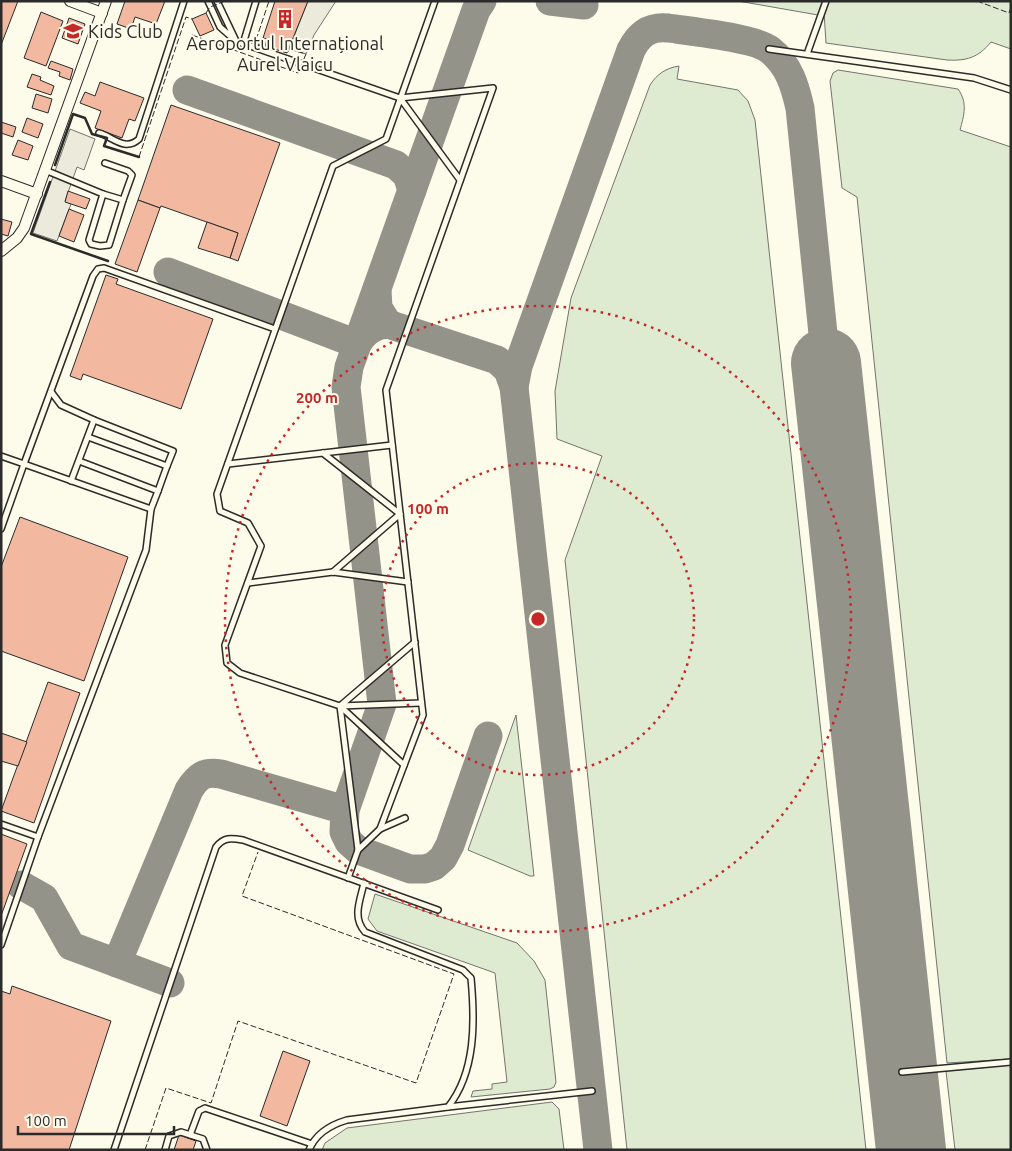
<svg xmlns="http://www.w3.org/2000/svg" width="1012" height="1151" viewBox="0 0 1012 1151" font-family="Ubuntu,sans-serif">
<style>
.green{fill:#deebd1;stroke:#74746e}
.parking{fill:#eceadb;stroke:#74746e}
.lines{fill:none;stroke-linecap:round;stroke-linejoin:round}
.taxiway{stroke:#94938a;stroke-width:29}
.runway{stroke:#94938a;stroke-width:70}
.building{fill:#f2b8a0;stroke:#2b2b2b}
.service-casing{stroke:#2b2b2b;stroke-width:8}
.minor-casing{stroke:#2b2b2b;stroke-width:12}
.service{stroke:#fdfbea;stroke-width:5}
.minor{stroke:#fdfbea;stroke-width:10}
.fence{stroke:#2b2b2b;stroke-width:1;stroke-dasharray:6 2.5;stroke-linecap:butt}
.wall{stroke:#2b2b2b;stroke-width:2.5}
.ring{fill:none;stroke:#c62828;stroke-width:2.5;stroke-dasharray:2.5 5}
.labels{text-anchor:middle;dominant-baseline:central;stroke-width:4;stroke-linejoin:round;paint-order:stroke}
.poi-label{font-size:18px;fill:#2b2b2b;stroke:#fdfbea;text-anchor:start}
.centre{fill:#c62828;stroke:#fdfbea;stroke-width:2.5}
.ring-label{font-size:15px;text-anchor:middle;font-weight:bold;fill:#c62828;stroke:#fdfbea;stroke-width:4;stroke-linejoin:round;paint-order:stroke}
</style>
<rect width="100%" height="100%" fill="#fdfbea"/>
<g class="green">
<path d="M738 1H823L818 15Z"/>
<path d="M828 1H1011V49L991 42C978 58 966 61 947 60L826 43 824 12Z"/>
<path d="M679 66 677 79 738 90 748 101 755 120 866 1150H627L565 560 602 456 557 439 555 391 571 298 650 85C657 74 666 68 679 66Z"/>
<path d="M838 70 958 89C968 103 964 115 960 130L1011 147V1059L947 1063 857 197 842 188 830 81 833 73Z"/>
<path d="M516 715 534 876H530L468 850Z"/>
<path d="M375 894 517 943 534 961 545 980 556 1082 554 1087 550 1089 471 1097 473 1091 492 1089V1084L507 1082 495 973 377 931 368 919Z"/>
<path d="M1011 1065V1150H955L946 1071Z"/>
<path d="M552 1102 559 1109 564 1150H322L325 1143 347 1128Z"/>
</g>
<g class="parking">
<path d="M308 1H336L314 35 306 54 289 49Z"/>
<path d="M70 129 95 139 84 170 77 167 65 201 71 204 57 241 33 233Z"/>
</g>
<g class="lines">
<g class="taxiway">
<path d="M482 1 476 10 349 367 346 387 382 704 345 810 344 832 349 842 358 850 410 869H425L434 866 443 858 450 845 488 736"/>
<path d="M550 1 584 5"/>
<path d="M187 90 396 165 407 175 412 190"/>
<path d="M168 272 357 344C365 331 374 325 388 324L378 308 377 290"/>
<path d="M388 324 497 360 508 370 514 387"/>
<path d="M21 885 44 898 71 946 117 963"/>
<path d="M170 983 117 963 189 790C198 776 204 771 221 774L345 810"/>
<path d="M598 1150 514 387 518 366 631 50C639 34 650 26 668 28 690 31 756 38 770 50 789 65 795 86 800 108L826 363"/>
</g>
<path class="runway" d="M826 363 911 1150"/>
</g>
<g class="building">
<path d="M1 1H18L1 45Z"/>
<path d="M125 1H165L156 24 135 17 131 29 117 24Z"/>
<path d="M275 1H308L287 53 265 46 267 39 263 38Z"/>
<path d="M41 12 63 21 46 66 24 58Z"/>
<path d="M206 13 214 30 200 36 192 19Z"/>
<path d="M69 18 85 24 78 44 62 38Z"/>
<path d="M51 61 73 69 70 80 59 76 60 72 48 68Z"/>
<path d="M32 74 41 77 40 80 54 86 51 95 27 87Z"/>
<path d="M100 82 144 98 135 121 129 119 122 138 95 128 101 111 80 103 85 92 95 96Z"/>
<path d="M36 94 52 99 48 113 32 108Z"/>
<path d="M171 105 280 143 238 261 230 258 238 233 161 206 160 208 138 200Z"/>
<path d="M27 118 43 124 38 138 22 132Z"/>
<path d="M1 122 16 127 13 137 1 133Z"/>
<path d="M18 140 33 146 28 160 12 155Z"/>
<path d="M68 191 90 199 86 209 65 202Z"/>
<path d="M138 200 160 208 137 272 115 264Z"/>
<path d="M69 209 84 215 74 242 59 236Z"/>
<path d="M1 219 12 222 8 236 1 234Z"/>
<path d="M207 222 238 233 230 258 198 248Z"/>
<path d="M106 275 118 279 116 284 213 319 181 409 83 374 81 380 70 376Z"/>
<path d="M20 517 128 557 84 681 1 651V567Z"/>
<path d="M48 682 80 693 34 823 1 811Z"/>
<path d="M1 733 27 742 18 766 1 761Z"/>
<path d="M1 834 27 844 1 916Z"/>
<path d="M12 986 111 1021 69 1150H1V991L10 994Z"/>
<path d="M283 1051 310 1061 287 1126 260 1116Z"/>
<path d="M179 1135 196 1141 193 1150H174Z"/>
</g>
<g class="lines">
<g class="service-casing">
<g id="service">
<path d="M208 1 220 27 236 41 217 1"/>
<path d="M236 41 400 98 493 88 386 390 423 715 380 829 358 850"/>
<path d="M243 44 256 1"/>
<path d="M769 49 974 78 1011 90"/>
<path d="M807 54 826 1"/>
<path d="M400 98 460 180"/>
<path d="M99 133C113 137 125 152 139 139L184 1"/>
<path d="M105 163 128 171 132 175 123 200"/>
<path d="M45 170 103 194"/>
<path d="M103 194 123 200 109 245 100 246 91 244 89 240Z"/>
<path d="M52 393 61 405 94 420 173 451 167 466"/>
<path d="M88 437 167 466 158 491"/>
<path d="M323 453 400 514 333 572"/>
<path d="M1 456 24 464 93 276 98 269 104 268 275 329"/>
<path d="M228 464 392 445"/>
<path d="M71 481 94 420"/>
<path d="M1 529 24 464 151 509 158 491 79 461"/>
<path d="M248 583 333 572 408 582"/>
<path d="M340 706 415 642"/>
<path d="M340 706 404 765"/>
<path d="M340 706 421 703"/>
<path d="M1 824 38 837 146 550 151 509"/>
<path d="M380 829 405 818"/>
<path d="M348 878 358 850 340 706 240 673 227 663 225 645 261 546 248 523 220 511 217 494 333 166 386 139 435 1"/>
<path d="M1 945 38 837"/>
<path d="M902 1072 1011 1062"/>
<path d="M448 1107 592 1091"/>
<path d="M190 1135 199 1111 205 1108 312 1144"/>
<path d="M114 1150 216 847C224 837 231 838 243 840L438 910"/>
<path d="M165 1150 169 1136 181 1132 203 1139 207 1150"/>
<path d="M309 1150C316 1133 330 1125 347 1120L448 1107C476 1072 475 1021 471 978L463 970 365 932C352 917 360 901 364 883"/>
</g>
</g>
<g class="minor-casing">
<g id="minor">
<path d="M70 1 102 13"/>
<path d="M1 181 37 194"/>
<path d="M1 251 17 238 24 228 106 1"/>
</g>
</g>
<use href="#service" class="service"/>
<use href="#minor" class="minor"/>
<g class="fence">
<path d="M977 1 1009 13 1011 7"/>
<path d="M206 13 210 7 225 1"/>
<path d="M192 35 298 73 306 54 289 49 288 52"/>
<path d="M268 47 255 43 269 1"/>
<path d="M139 157 186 17 192 19"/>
<path d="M145 1150 166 1088 211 1103 238 1021 416 1083 454 974 242 896 258 852"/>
</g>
<g class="wall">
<path d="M55 165 73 114 85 118 92 134 107 138 104 146 139 157"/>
<path d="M50 182 31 234 108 261"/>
</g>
</g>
<g class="ring">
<circle cx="538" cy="619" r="156"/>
<circle cx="538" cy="619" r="313"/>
</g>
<defs>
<g id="building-bare" transform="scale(1.5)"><path d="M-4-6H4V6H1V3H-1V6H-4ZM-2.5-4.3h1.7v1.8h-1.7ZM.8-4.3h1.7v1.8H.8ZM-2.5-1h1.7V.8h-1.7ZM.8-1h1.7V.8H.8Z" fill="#c62828" stroke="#fdfbea" stroke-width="2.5" paint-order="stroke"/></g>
<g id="school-bare" transform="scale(1.5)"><path d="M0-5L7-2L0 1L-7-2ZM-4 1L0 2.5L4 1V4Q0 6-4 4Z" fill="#c62828" stroke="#fdfbea" stroke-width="2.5" paint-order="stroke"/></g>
</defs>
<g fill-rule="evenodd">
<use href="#building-bare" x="285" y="19"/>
<use href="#school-bare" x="73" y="31"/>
</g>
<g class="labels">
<g class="poi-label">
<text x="88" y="31">Kids Club</text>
<text x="285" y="43" text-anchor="middle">Aeroportul Internațional<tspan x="285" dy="21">Aurel Vlaicu</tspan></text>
</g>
</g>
<circle cx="538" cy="619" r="8" class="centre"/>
<g class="ring-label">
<text x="317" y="403">200 m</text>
<text x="428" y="514">100 m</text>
</g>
<rect width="1012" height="1151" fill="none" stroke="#2b2b2b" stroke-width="5"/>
<path d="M18 1126v8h156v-8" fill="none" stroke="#2b2b2b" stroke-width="2.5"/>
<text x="25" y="1126" font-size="15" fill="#2b2b2b" stroke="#fdfbea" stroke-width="4" paint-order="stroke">100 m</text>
</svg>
